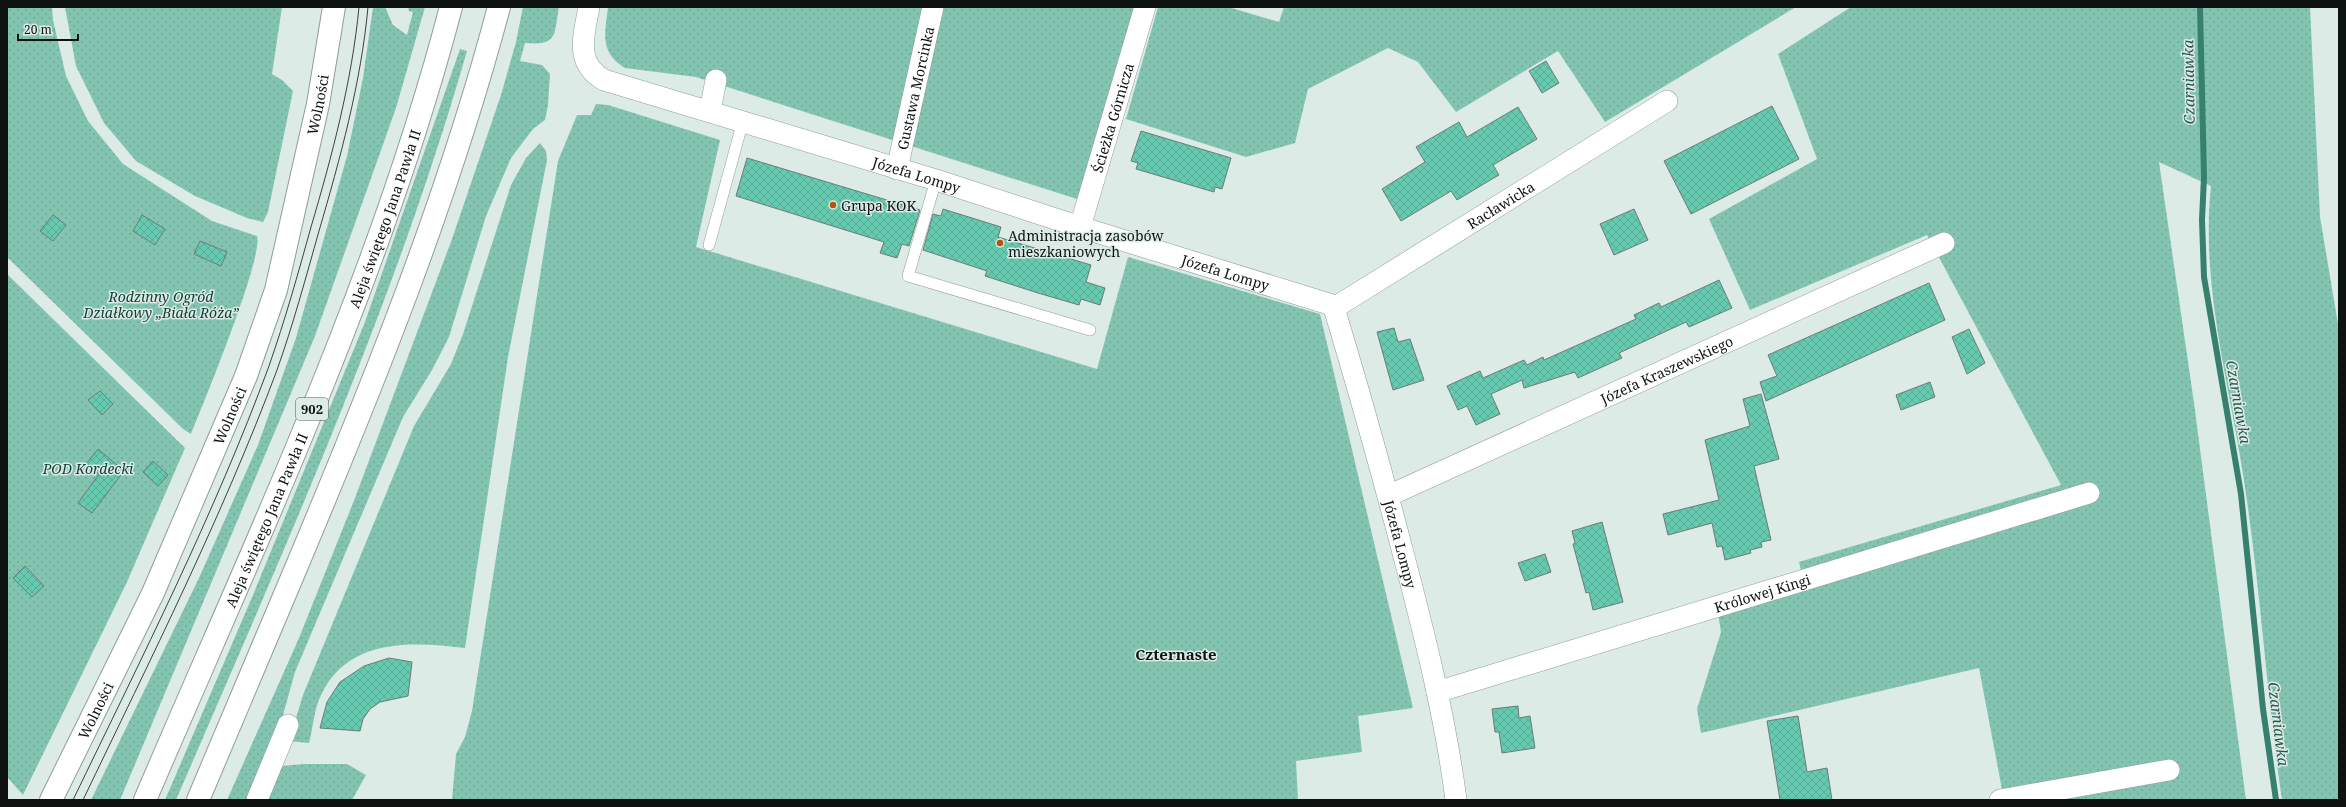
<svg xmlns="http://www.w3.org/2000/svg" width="2346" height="807" viewBox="0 0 2346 807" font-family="'Noto Serif',serif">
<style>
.grass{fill:url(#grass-dots)}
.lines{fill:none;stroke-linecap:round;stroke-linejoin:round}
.stream{stroke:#37806e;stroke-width:6}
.building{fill:url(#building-cross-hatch);stroke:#6d7a76}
.lane-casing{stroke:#8f9c98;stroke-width:12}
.street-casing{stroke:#8f9c98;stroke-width:22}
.secondary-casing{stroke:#8f9c98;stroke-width:24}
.primary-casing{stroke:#8f9c98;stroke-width:24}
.lane{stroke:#fff;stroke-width:11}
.street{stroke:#fff;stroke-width:21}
.secondary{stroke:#fff;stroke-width:22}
.primary{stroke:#fff;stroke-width:22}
.tram{stroke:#3b4140;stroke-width:1}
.poi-dot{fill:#b4540d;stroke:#ddebe6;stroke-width:1.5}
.labels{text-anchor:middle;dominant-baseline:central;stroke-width:3;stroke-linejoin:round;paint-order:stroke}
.shield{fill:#ddebe6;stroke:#4c5452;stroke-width:1}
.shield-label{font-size:13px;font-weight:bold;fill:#0e1312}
.street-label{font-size:14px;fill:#0e1312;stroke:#ddebe6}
.poi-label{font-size:14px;fill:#0e1312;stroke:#ddebe6;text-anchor:start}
.park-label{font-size:14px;font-style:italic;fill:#134035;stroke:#ddebe6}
.water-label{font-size:15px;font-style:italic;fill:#285449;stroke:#ddebe6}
.neighbourhood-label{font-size:15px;font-weight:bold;fill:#0e1312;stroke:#ddebe6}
</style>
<defs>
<pattern id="grass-dots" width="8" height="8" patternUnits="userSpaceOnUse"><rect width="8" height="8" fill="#83c4b1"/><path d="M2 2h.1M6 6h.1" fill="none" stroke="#70a897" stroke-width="1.8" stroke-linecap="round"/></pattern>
<pattern id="building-cross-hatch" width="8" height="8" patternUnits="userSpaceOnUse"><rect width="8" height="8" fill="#66cab1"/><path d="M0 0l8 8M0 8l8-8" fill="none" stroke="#57ad97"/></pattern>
</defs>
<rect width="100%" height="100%" fill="#ddebe6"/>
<g class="grass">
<path d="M7 7H52L53 20 66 76 88 121 123 164 212 221 257 236C264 256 203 405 191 434L183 429 7 257Z"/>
<path d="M65 7H282L272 74 282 80 293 91 268 212 263 222 247 218 195 196 136 161 104 123 76 66Z"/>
<path d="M373 7H385L393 25 407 35 413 12 409 11 408 7H425L396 108 315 336 120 800H91L199 578 258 445 296 338 347 156 363 78Z"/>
<path d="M523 7H559C554 35 558 46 525 43L520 61 542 65 550 74 548 105 545 120 533 129 511 158 486 216 449 337 432 370 403 417 295 672 281 722 249 800H227L299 638 355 498 452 239 501 95 516 42Z"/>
<path d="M608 7H1138L1080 200 696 77 625 68C599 52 605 33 608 7Z"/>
<path d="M1158 7H1228L1279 22 1284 7H1796L1605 122 1558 51 1456 112 1418 62 1388 48 1308 89 1295 143 1246 157 1126 119Z"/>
<path d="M1851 7H2310L2320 217 2339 330V800H2282C2267 698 2261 596 2246 494 2232 392 2200 290 2211 186L2159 162 2194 403 2246 800H2004L1979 668 1701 733 1697 709 1721 632 1718 614 1805 589 1799 562 2061 485 1927 235 1750 310 1709 219 1817 159 1778 54Z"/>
<path d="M460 49 467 51C393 309 282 554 176 800H165L253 595 365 322Z"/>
<path d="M596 104 608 105 720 140 696 247 1097 369 1128 257 1320 314 1413 708 1358 716 1362 752 1296 761 1298 800H452L456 754 465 737 472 711 558 161 577 115H591Z"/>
<path d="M540 143 546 151 547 160 508 357 465 648C412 642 349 637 321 695 314 709 313 728 309 743L289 741 303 695 414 426 451 364 463 334 511 185 526 158Z"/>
<path d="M7 274 185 448 127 582 23 795 7 777Z"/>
<path d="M304 764H347L366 775 352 800H266L281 766Z"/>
</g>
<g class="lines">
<path class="stream" d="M2200 7 2204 177 2202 220 2204 277 2241 494 2263 709 2276 800"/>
</g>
<g class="building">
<path d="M1546 61 1559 83 1542 93 1529 71Z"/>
<path d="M1772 106 1799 159 1691 214 1664 161Z"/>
<path d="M1518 107 1537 139 1493 165 1499 175 1492 179 1457 200 1451 191 1401 221 1382 189 1425 162 1416 147 1459 122 1467 137Z"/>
<path d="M1141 131 1231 158 1222 189 1215 187 1214 192 1136 169 1138 163 1131 161Z"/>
<path d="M747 158 920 210 909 246 902 244 897 258 880 253 884 242 736 196Z"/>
<path d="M943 209 1001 227 998 237 1091 265 1086 282 1105 288 1100 305 1081 299 1079 305 1038 293 985 276 987 271 923 250 933 214 941 216Z"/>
<path d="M1634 209 1648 240 1614 255 1600 224Z"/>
<path d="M53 215 66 225 53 241 40 231Z"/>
<path d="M142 215 165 229 155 245 133 231Z"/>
<path d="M200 241 227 252 221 266 194 254Z"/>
<path d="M1719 280 1732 308 1689 327 1686 322 1619 353 1622 358 1578 378 1575 372 1524 388 1522 380 1491 394 1500 414 1476 425 1467 406 1458 410 1447 386 1480 371 1483 378 1524 360 1527 365 1543 357 1544 360 1636 319 1634 315 1659 303 1661 307Z"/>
<path d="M1929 283 1945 320 1766 401 1760 382 1777 376 1768 355Z"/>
<path d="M1394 328 1398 342 1410 339 1424 380 1393 390 1377 332Z"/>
<path d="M1969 329 1985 363 1967 374 1952 337Z"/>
<path d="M1930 382 1935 397 1901 410 1896 395Z"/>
<path d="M100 391 113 404 102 415 88 400Z"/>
<path d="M1761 394 1779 459 1754 466 1771 540 1761 542 1762 547 1750 550 1751 553 1725 560 1722 546 1717 547 1712 523 1668 535 1663 514 1719 500 1705 440 1750 426 1743 399Z"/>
<path d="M98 449 124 471 92 513 78 503 99 474 87 463Z"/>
<path d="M153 461 168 475 158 486 143 472Z"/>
<path d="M1602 522 1623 602 1593 610 1589 592 1586 593 1573 544 1575 543 1572 531Z"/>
<path d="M1545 554 1551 572 1525 581 1518 563Z"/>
<path d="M25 566 44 586 32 597 13 578Z"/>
<path d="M389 658 412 662 408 696 380 702 370 709 363 719 360 731 320 728 327 702 340 682 364 666Z"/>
<path d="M1518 706 1519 718 1530 716 1535 748 1502 753 1499 732H1495L1492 709Z"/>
<path d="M1798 716 1807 772 1827 768 1832 800H1780L1767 721Z"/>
</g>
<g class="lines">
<g class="lane-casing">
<g id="lane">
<path d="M936 180 908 276 1090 330"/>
<path d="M709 245 743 121"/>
</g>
</g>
<g class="street-casing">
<g id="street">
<path id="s1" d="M589 7C584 35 574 63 604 80L936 180 1080 227 1329 304 1334 308C1358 387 1380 466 1401 545 1423 629 1445 714 1456 800"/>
<path d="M710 111 716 80"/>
<path id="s2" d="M897 169 933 7"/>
<path id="s3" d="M1080 227 1145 7"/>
<path id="s4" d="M1334 308 1667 101"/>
<path id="s5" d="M1388 496 1944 243"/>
<path id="s6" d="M1437 692 2089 493"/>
<path d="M257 800 288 725"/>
<path d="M2000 800 2169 770"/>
</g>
</g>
<g class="secondary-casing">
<g id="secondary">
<path id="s7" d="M51 800 153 593 246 376 276 290 318 104 334 7"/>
</g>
</g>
<g class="primary-casing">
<g id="primary">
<path id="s8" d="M145 800C256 540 379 282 451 7"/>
<path d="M198 800C231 723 263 645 296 568 373 385 448 199 499 7"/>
</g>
</g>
<use href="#lane" class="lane"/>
<use href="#street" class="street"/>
<use href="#secondary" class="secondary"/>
<use href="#primary" class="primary"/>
<g class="tram">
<path d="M73 800C142 657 214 515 269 366 285 320 298 274 311 227 332 156 352 81 359 7"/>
<path d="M83 800C151 658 222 517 277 370 293 325 306 277 319 231 340 159 361 83 368 7"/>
</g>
</g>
<g class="poi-dot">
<circle cx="833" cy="205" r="4"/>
<circle cx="1000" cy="243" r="4"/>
</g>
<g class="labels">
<rect class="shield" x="296" y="398" width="32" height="22" rx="3"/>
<g class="shield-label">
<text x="312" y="409">902</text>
</g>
<g class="street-label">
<text stroke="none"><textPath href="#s2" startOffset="83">Gustawa Morcinka</textPath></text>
<text stroke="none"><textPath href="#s7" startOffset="748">Wolności</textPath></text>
<text stroke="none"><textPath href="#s3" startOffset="114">Ścieżka Górnicza</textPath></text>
<text stroke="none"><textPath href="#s1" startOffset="408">Józefa Lompy</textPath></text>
<text stroke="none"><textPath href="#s4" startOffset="196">Racławicka</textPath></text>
<text stroke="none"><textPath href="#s8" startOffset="629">Aleja świętego Jana Pawła II</textPath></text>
<text stroke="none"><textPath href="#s1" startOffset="732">Józefa Lompy</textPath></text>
<text stroke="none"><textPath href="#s5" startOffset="306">Józefa Kraszewskiego</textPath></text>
<text stroke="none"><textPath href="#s7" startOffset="424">Wolności</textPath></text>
<text stroke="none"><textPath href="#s8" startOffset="305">Aleja świętego Jana Pawła II</textPath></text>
<text stroke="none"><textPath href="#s1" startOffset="1092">Józefa Lompy</textPath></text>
<text stroke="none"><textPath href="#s6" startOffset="340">Królowej Kingi</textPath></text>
<text stroke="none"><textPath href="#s7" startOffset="100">Wolności</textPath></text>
</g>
<g class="poi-label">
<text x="841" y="205">Grupa KOK</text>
<text x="1008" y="235">Administracja zasobów<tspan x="1008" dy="16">mieszkaniowych</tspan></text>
</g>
<g class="park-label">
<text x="161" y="296">Rodzinny Ogród<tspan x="161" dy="16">Działkowy „Biała Róża”</tspan></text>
<text x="88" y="468">POD Kordecki</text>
</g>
<g class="water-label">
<text transform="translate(2188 82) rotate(-91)">Czarniawka</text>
<text transform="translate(2239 402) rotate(80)">Czarniawka</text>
<text transform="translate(2279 724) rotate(83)">Czarniawka</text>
</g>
<g class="neighbourhood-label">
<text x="1176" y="654">Czternaste</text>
</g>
</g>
<rect width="2346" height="807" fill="none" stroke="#0e1312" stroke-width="16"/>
<path d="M18 34v6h60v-6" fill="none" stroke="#0e1312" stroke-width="2"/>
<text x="24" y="34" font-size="12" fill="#0e1312" stroke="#ddebe6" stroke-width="3" paint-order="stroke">20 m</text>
</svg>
